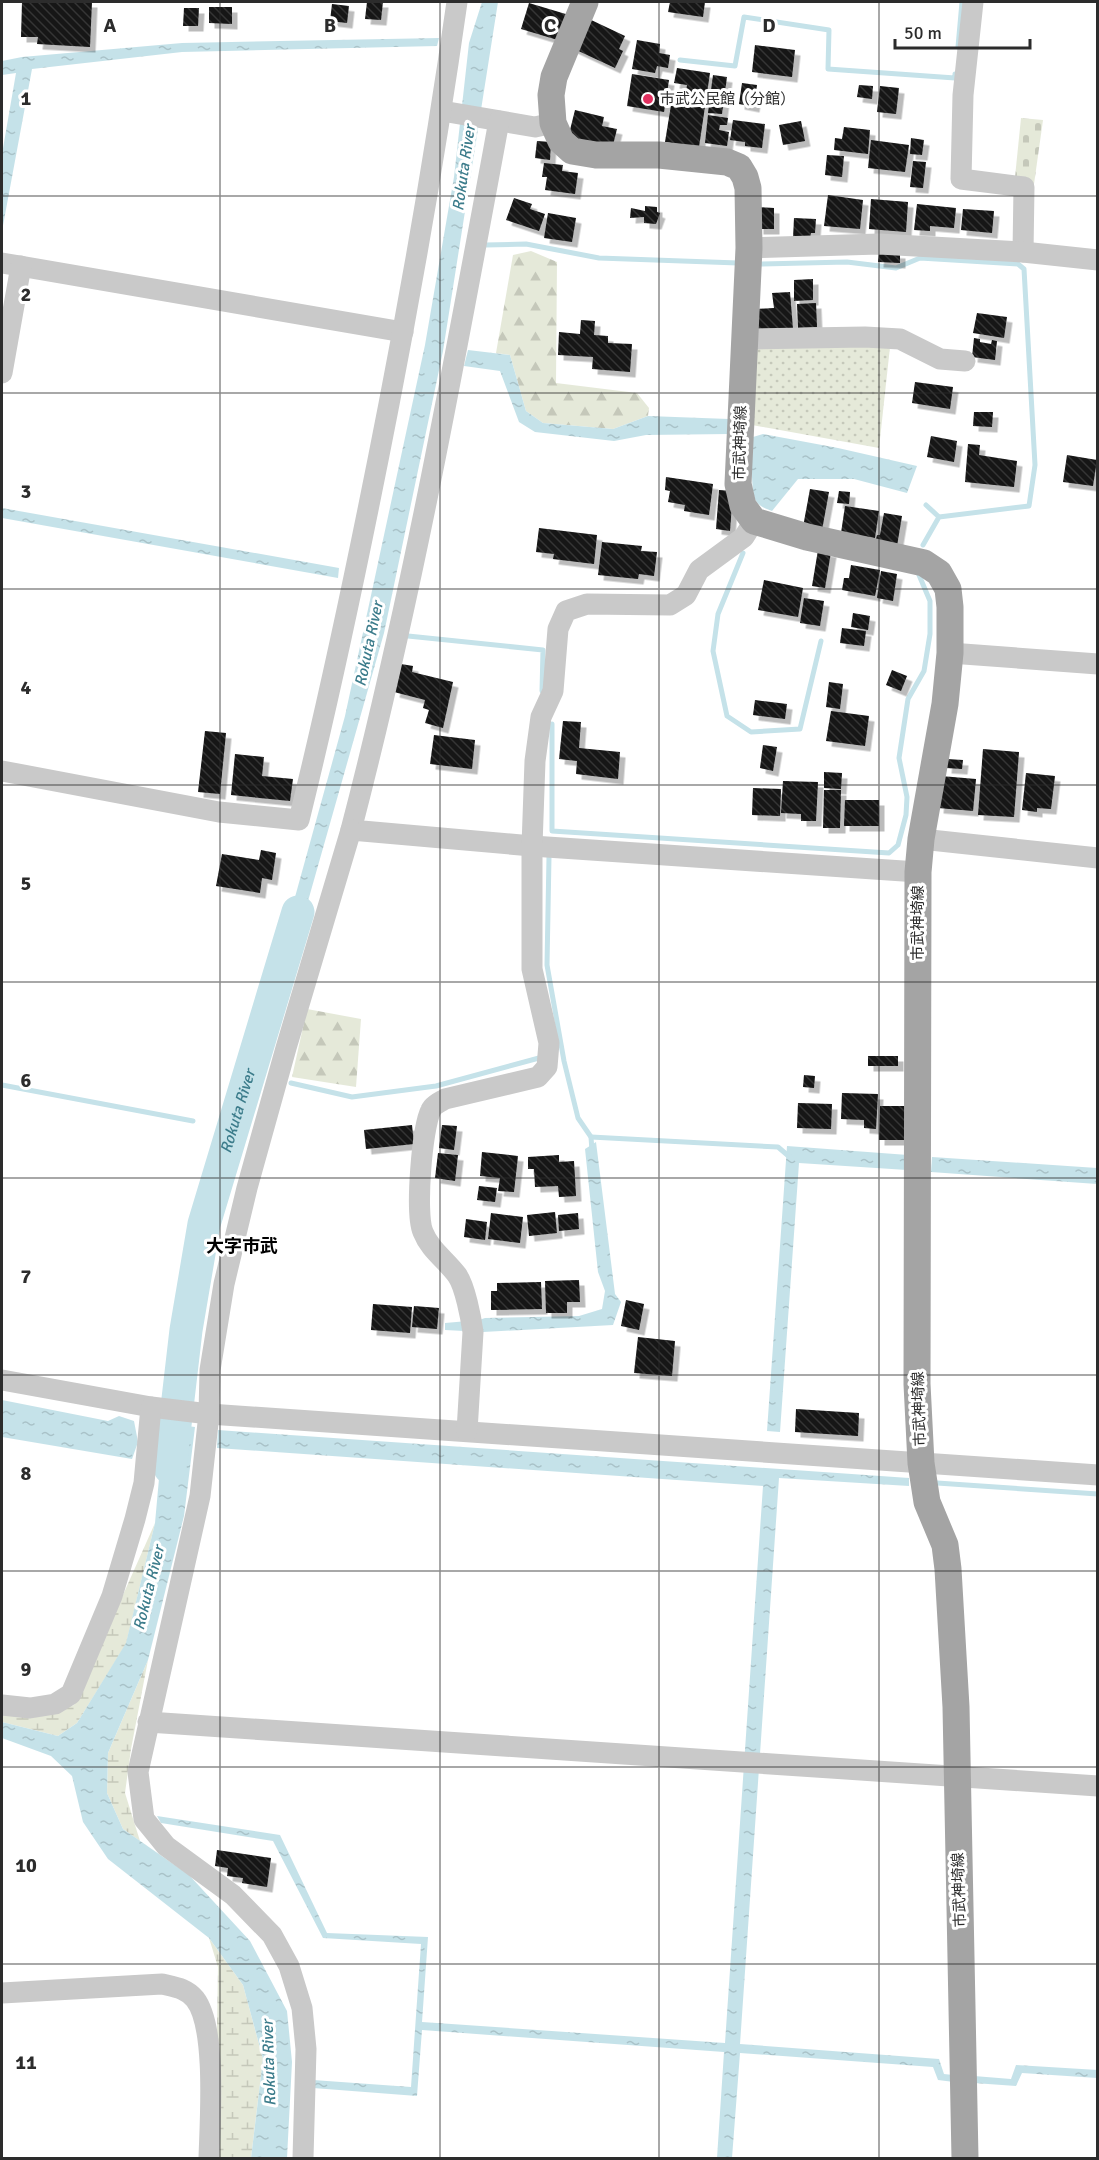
<svg xmlns="http://www.w3.org/2000/svg" width="1099" height="2160" viewBox="0 0 1099 2160" font-family="Signika,'Noto Sans JP',sans-serif">
<style>
.green{fill:url(#green-dots)}
.forest{fill:url(#forest-firs)}
.wetland{fill:url(#wetland-marsh)}
.cemetery{fill:url(#cemetery-stones)}
.water{fill:url(#water-ripples)}
.lines{fill:none;stroke-linecap:round;stroke-linejoin:round}
.stream{stroke:#c5e2e9;stroke-width:5}
.river{stroke:#c5e2e9;stroke-width:33}
.building{fill:url(#building-back-hatch);filter:url(#shadow)}
.minor{stroke:#c9c9c9;stroke-width:21}
.major{stroke:#a4a4a4;stroke-width:27}
.grid{fill:none;stroke:#2c2c2c;stroke-width:1.5;stroke-opacity:0.55}
.poi-dot{fill:#e1305f;stroke:#fff;stroke-width:2}
.labels{text-anchor:middle;dominant-baseline:central;stroke-width:6;stroke-linejoin:round;paint-order:stroke}
.poi-label{font-size:15px;fill:#2c2c2c;stroke:#fff;text-anchor:start}
.street-label{font-size:15px;fill:#2c2c2c;stroke:#fff}
.water-label{font-size:16px;font-style:italic;fill:#3c7c8b;stroke:#fff}
.quarter-label{font-size:18px;font-weight:bold;fill:#000;stroke:#fff}
.grid-label{font-size:20px;text-anchor:middle;font-weight:bold;fill:#2c2c2c;stroke:#fff;stroke-width:6;stroke-linejoin:round;paint-order:stroke}
</style>
<defs>
<pattern id="green-dots" width="8" height="8" patternUnits="userSpaceOnUse" patternTransform="scale(1.5)"><rect width="8" height="8" fill="#e5e9d9"/><path d="M2 2h.1M6 6h.1" fill="none" stroke="#c5c8ba" stroke-width="1.8" stroke-linecap="round"/></pattern>
<pattern id="forest-firs" width="22" height="20" patternUnits="userSpaceOnUse" patternTransform="scale(1.5)"><rect width="22" height="20" fill="#e5e9d9"/><path d="M5 1l3.5 6h-7zM16 11l3.5 6h-7z" fill="#c5c8ba"/></pattern>
<pattern id="wetland-marsh" width="20" height="14" patternUnits="userSpaceOnUse" patternTransform="scale(1.5)"><rect width="20" height="14" fill="#e5e9d9"/><path d="M1 5h8M5 5V1M11 12h8M15 12V8" fill="none" stroke="#c5c8ba"/></pattern>
<pattern id="cemetery-stones" width="16" height="16" patternUnits="userSpaceOnUse" patternTransform="scale(1.5)"><rect width="16" height="16" fill="#e5e9d9"/><path d="M2 7V4a2 2 0 0 1 4 0v3zM10 15v-3a2 2 0 0 1 4 0v3z" fill="#c5c8ba"/></pattern>
<pattern id="water-ripples" width="26" height="14" patternUnits="userSpaceOnUse" patternTransform="scale(1.5)"><rect width="26" height="14" fill="#c5e2e9"/><path d="M2 4q2-2 4 0t4 0M15 11q2-2 4 0t4 0" fill="none" stroke="#a9c2c8"/></pattern>
<pattern id="building-back-hatch" width="6" height="6" patternUnits="userSpaceOnUse" patternTransform="scale(1.5)"><rect width="6" height="6" fill="#131313"/><path d="M-1 5l2 2M0 0l6 6M5-1l2 2" fill="none" stroke="#363636"/></pattern>
<filter id="shadow"><feDropShadow dx="5.5" dy="5.5" stdDeviation="0" flood-color="#0004"/></filter>
</defs>
<rect width="100%" height="100%" fill="#fff"/>
<path class="green" d="M756 345 890 347 879 448 752 425Z"/>
<g class="forest">
<path d="M531 251 557 262 556 383 637 393 649 408 648 416 613 429 543 423 526 411 510 355 496 353 513 255Z"/>
<path d="M307 1009 361 1019 356 1087 292 1077Z"/>
</g>
<g class="wetland">
<path d="M155 1523 126 1644 77 1723 58 1736 2 1722V1711L33 1717 74 1705Z"/>
<path d="M148 1660 131 1749 125 1793 140 1841 123 1829 107 1793 108 1753Z"/>
<path d="M209 1938 243 1985 263 2059 251 2158H215L218 1967Z"/>
</g>
<path class="cemetery" d="M1021 118 1043 120 1034 184 1015 177Z"/>
<g class="water">
<path d="M482 2H498L443 351 384 633 293 954 279 955 345 716 425 345 454 177 469 43Z"/>
<path d="M439 38 437 46 182 52 32 69 2 231V154L16 73 2 75V61L22 57 182 43Z"/>
<path d="M468 350 510 355 526 411 543 423 613 429 648 416 729 419V434L646 435 614 441 535 432 519 422 500 371 464 366Z"/>
<path d="M763 434 838 448 917 466 907 493 854 479H798L772 511C765 508 760 507 756 501 750 491 752 450 753 437Z"/>
<path d="M2 508 339 568 338 578 2 518Z"/>
<path d="M596 1142 615 1294 621 1302 613 1325 483 1332 445 1330V1323L479 1320 485 1318 579 1316 602 1309 605 1291 598 1272 585 1149Z"/>
<path d="M787 1146 908 1155 907 1170 799 1163 780 1432 767 1431Z"/>
<path d="M932 1157 1097 1168V1184L931 1172Z"/>
<path d="M2 1400 108 1421 119 1416 134 1421 138 1442 132 1459 2 1437Z"/>
<path d="M164 1423 195 1427 184 1516 148 1660 108 1753 107 1793 123 1829 189 1875 250 1941 287 2011 292 2062 287 2158H251L263 2059 243 1985 209 1938 108 1859 83 1822 72 1776 51 1756 2 1738V1722L58 1736 77 1723 126 1643 155 1523Z"/>
<path d="M218 1430 909 1478V1486L779 1478 740 2044 939 2059 944 2074 953 2075 954 2082 938 2080 933 2067 740 2053 732 2158H717L724 2052 422 2030 417 2096 313 2088V2080L411 2087 421 1944 323 1938 273 1841 161 1823 157 1816 280 1835 327 1933 428 1937 422 2022 725 2043 763 1486 217 1448Z"/>
<path d="M1016 2065 1098 2070 1097 2078 1022 2073 1016 2086 974 2083V2076L1011 2079Z"/>
</g>
<g class="lines">
<g class="stream">
<path d="M958 47 962 2"/>
<path d="M680 60 735 66 744 17 829 30 828 69 955 78V74"/>
<path d="M485 245 526 244 599 258 738 263"/>
<path d="M761 264 847 262 896 268 920 258 1018 264 1024 269 1035 465 1029 506 939 517 923 545"/>
<path d="M926 505 939 517"/>
<path d="M743 553 718 614 713 651 727 716 751 732 800 729 821 641"/>
<path d="M408 636 543 650 542 691"/>
<path d="M552 724V831L889 853 898 845 906 815 907 797 899 758 908 699 924 671 930 634V601L919 575"/>
<path d="M549 857 547 965 564 1061 578 1118 591 1137 592 1151"/>
<path d="M291 1083 352 1097 436 1086 539 1058"/>
<path d="M2 1085 193 1121"/>
<path d="M591 1137 778 1147 792 1159"/>
<path d="M937 1483 1098 1494"/>
</g>
<path class="river" id="s1" d="M170 1468 186 1330 204 1224 298 912"/>
</g>
<g class="building">
<path d="M22 2H92L90 47 37 44 38 37H21Z"/>
<path d="M367 2H383L381 20 365 19Z"/>
<path d="M670 2H705L703 17 668 12Z"/>
<path d="M529 3 569 15 561 41 521 29Z"/>
<path d="M332 4 349 6 347 23 330 21Z"/>
<path d="M209 7H232V24L209 23Z"/>
<path d="M184 8H199L198 26H183Z"/>
<path d="M587 18 625 36 619 49 623 51 615 68 572 48Z"/>
<path d="M637 40 660 44 659 53 670 55 668 68 657 66 655 73 632 69Z"/>
<path d="M755 45 795 50 792 77 752 72Z"/>
<path d="M677 68 710 73 699 147 665 142 671 105 684 107 687 85 674 83Z"/>
<path d="M632 74 669 80 664 112 627 106Z"/>
<path d="M713 75 727 77 722 114 708 113Z"/>
<path d="M742 83 757 85 754 107 739 104Z"/>
<path d="M859 85 873 86 872 99 857 97Z"/>
<path d="M880 86 899 88 896 114 877 112Z"/>
<path d="M575 110 604 117 602 126 617 129 612 149 568 138Z"/>
<path d="M708 115 728 118 727 125H720L719 130 729 132 727 146 705 143Z"/>
<path d="M733 120 765 124 762 148 745 146V142L730 140Z"/>
<path d="M801 121 805 141 783 145 779 125Z"/>
<path d="M844 127 870 130 868 154 834 150 835 138 842 139Z"/>
<path d="M911 138 924 140 922 155 910 154Z"/>
<path d="M871 140 909 145 905 172 868 168Z"/>
<path d="M537 141 551 142 550 160 535 158Z"/>
<path d="M827 155 844 156 842 177 825 175Z"/>
<path d="M913 161 926 162 923 188 910 187Z"/>
<path d="M544 163 563 165 562 171 578 173 575 194 545 190 547 177H542Z"/>
<path d="M828 195 863 200 860 229 824 226Z"/>
<path d="M514 198 532 204 530 209 545 214 539 231 506 220Z"/>
<path d="M871 199 908 202 906 232 869 229Z"/>
<path d="M917 204 956 208 954 228 930 226V231L914 230Z"/>
<path d="M645 206 657 207V212L660 213 656 224 644 223V217L630 218 631 208 645 211Z"/>
<path d="M758 207 774 208V229H758Z"/>
<path d="M963 209 994 211 992 233 961 230Z"/>
<path d="M548 213 576 218 572 242 544 238Z"/>
<path d="M794 218 816 219 815 233H811L810 239 793 238Z"/>
<path d="M879 252 900 253V263L878 262Z"/>
<path d="M813 279V300L794 301V280Z"/>
<path d="M790 292 793 329 758 332 756 309 774 308 772 293Z"/>
<path d="M816 303 817 327 798 328 797 304Z"/>
<path d="M977 313 1007 317 1004 338 973 333Z"/>
<path d="M581 320 595 321 594 335 608 336V343L632 344 630 372 592 369 593 357 558 355 559 332 580 334Z"/>
<path d="M974 338 980 339V342L991 344 992 340 997 341 995 360 972 357Z"/>
<path d="M915 382 953 387 950 409 912 403Z"/>
<path d="M974 412H993L992 427 973 426Z"/>
<path d="M931 436 957 441 954 462 927 457Z"/>
<path d="M968 444 980 445 979 455 1017 461 1014 487 965 482Z"/>
<path d="M1067 455 1097 460 1093 486 1063 482Z"/>
<path d="M666 477 713 484 709 515 684 511 685 505 668 502 670 491 665 490Z"/>
<path d="M810 489 829 492 822 530 803 527Z"/>
<path d="M719 490 733 491 730 531 716 529Z"/>
<path d="M839 491 850 492 849 504 837 503Z"/>
<path d="M845 506 879 511 875 538 841 533Z"/>
<path d="M884 513 902 516 897 546 875 543 877 535H880Z"/>
<path d="M539 528 597 535 594 564 553 559 554 554 536 552Z"/>
<path d="M602 542 642 546 641 551 657 552 654 576 639 574 638 579 598 575Z"/>
<path d="M818 550 831 552 825 588 812 586Z"/>
<path d="M851 565 880 570 875 596 842 590 844 578H849Z"/>
<path d="M881 571 897 574 893 601 877 598Z"/>
<path d="M764 580 803 588 798 617 758 610Z"/>
<path d="M804 598 824 601 820 626 800 623Z"/>
<path d="M853 613 870 616 868 630 851 627Z"/>
<path d="M842 628 866 631 864 646 840 643Z"/>
<path d="M401 664 413 666 412 672 453 682 443 728 425 723 429 710 423 708 425 700 394 692Z"/>
<path d="M892 670 907 676 901 691 886 685Z"/>
<path d="M829 682 843 684 840 709 826 707Z"/>
<path d="M755 700 787 704 785 719 753 715Z"/>
<path d="M831 711 869 716 865 746 826 741Z"/>
<path d="M563 721 581 722 579 748 620 752 618 779 576 774 577 761 559 759Z"/>
<path d="M205 731 226 733 220 794 198 792Z"/>
<path d="M434 735 475 740 472 769 430 764Z"/>
<path d="M763 745 777 747 773 771 760 768Z"/>
<path d="M983 749 1019 752 1014 817 978 815Z"/>
<path d="M235 754 264 757 262 776 293 779 290 801 231 795Z"/>
<path d="M947 759 963 760 962 769 946 768Z"/>
<path d="M824 772 842 773 841 789 824 788Z"/>
<path d="M1026 773 1055 776 1051 809 1037 808V812L1022 810Z"/>
<path d="M941 776 976 779 973 811 938 808Z"/>
<path d="M783 781 818 782 816 821H801V814L781 813Z"/>
<path d="M753 788 781 789 780 816 752 815Z"/>
<path d="M824 790H841L840 828H823Z"/>
<path d="M845 800H879V826H844Z"/>
<path d="M261 850 276 853 272 880 262 878 260 893 216 886 222 854 259 860Z"/>
<rect x="868" y="1056" width="30" height="10"/>
<path d="M804 1075 815 1076 814 1088 803 1087Z"/>
<path d="M842 1093 878 1094 876 1129 864 1128V1120L841 1119Z"/>
<path d="M798 1103 832 1104 831 1129 797 1128Z"/>
<path d="M880 1106H909L908 1140H879Z"/>
<path d="M412 1125 414 1144 366 1149 364 1130Z"/>
<path d="M442 1125 457 1126 454 1150 439 1148Z"/>
<path d="M482 1152 518 1156 514 1192 498 1191 500 1178 480 1176Z"/>
<path d="M438 1153 458 1155 455 1181 435 1178Z"/>
<path d="M559 1155V1162L574 1161 576 1196 559 1197 558 1186 535 1187 534 1169H528V1157Z"/>
<path d="M479 1186 497 1188 495 1202 477 1200Z"/>
<path d="M555 1212 557 1233 529 1236 527 1215Z"/>
<path d="M491 1213 523 1217 520 1243 488 1239Z"/>
<path d="M578 1213 579 1229 559 1231 558 1215Z"/>
<path d="M466 1219 487 1222 485 1240 464 1237Z"/>
<path d="M579 1280 580 1302H567V1313H546L545 1281Z"/>
<path d="M541 1282 542 1309 491 1310V1291H497V1283Z"/>
<path d="M626 1300 644 1304 639 1330 621 1326Z"/>
<path d="M373 1304 412 1307 410 1333 371 1330Z"/>
<path d="M414 1306 439 1308 437 1329 412 1327Z"/>
<path d="M638 1337 675 1341 672 1376 634 1373Z"/>
<path d="M796 1409 859 1413 858 1436 795 1432Z"/>
<path d="M217 1850 271 1858 267 1887 242 1883 243 1878 227 1876 228 1868 215 1866Z"/>
</g>
<g class="lines">
<g class="minor">
<path d="M973 2 963 95 961 179 1024 187 1023 252"/>
<path d="M442 111 535 127 553 123"/>
<path d="M499 121C455 359 412 596 351 830L532 846 918 872"/>
<path d="M749 248 879 244 1023 252 1098 260"/>
<path d="M2 263 403 332"/>
<path d="M744 339 865 337 900 339 940 359 965 361"/>
<path d="M2 373 21 266"/>
<path d="M950 653 1098 664"/>
<path d="M2 771 219 812 299 820C333 682 362 543 389 404 415 270 438 136 457 2"/>
<path d="M921 839 1098 858"/>
<path d="M2 1380 151 1407 209 1414 1098 1475"/>
<path d="M467 1431 473 1332C471 1318 465 1286 457 1275 446 1260 430 1250 423 1232 415 1214 422 1127 431 1110 433 1105 440 1102 445 1099L538 1077 547 1067 549 1043 532 969V846L535 761 541 717 553 691 558 629 566 611 587 604 670 605 686 595 699 570 744 537 754 521"/>
<path d="M2 1705 30 1708 55 1704 71 1694 112 1596 135 1519 144 1483 151 1407"/>
<path d="M148 1722 1098 1786"/>
<path d="M2 1993 162 1984C174 1987 186 1988 195 1999 217 2027 210 2122 209 2158"/>
<path d="M303 2158 306 2049 302 2008 289 1966 272 1935 233 1895 166 1846 144 1819 138 1772 200 1496 209 1414 210 1370 224 1284 247 1188 286 1048 351 830"/>
</g>
<path class="major" d="M585 2 554 77 551 95 553 123 561 141 572 151 596 155H659L727 162 739 167 745 177 748 188 749 248 738 484 743 506 754 521 807 537 924 563 939 573 948 589 950 607V653L945 704 921 839 918 872 917 1384 921 1463 927 1502 945 1545 948 1569 956 1707 965 2158"/>
</g>
<path class="grid" d="M220 2V2158M440 2V2158M659 2V2158M879 2V2158M2 196H1098M2 393H1098M2 589H1098M2 785H1098M2 982H1098M2 1178H1098M2 1375H1098M2 1571H1098M2 1767H1098M2 1964H1098"/>
<circle class="poi-dot" cx="648" cy="99" r="6"/>
<g class="labels">
<g class="poi-label">
<text x="660" y="99">市武公民館（分館）</text>
</g>
<g class="street-label">
<text transform="translate(740 443) rotate(-89)">市武神埼線</text>
<text transform="translate(918 923) rotate(-90)">市武神埼線</text>
<text transform="translate(919 1409) rotate(-92)">市武神埼線</text>
<text transform="translate(959 1890) rotate(-92)">市武神埼線</text>
</g>
<g class="water-label">
<text transform="translate(464 168) rotate(-82)">Rokuta River</text>
<text transform="translate(369 644) rotate(-78)">Rokuta River</text>
<text stroke="none"><textPath href="#s1" startOffset="364">Rokuta River</textPath></text>
<text transform="translate(149 1588) rotate(-76)">Rokuta River</text>
<text transform="translate(269 2063) rotate(-92)">Rokuta River</text>
</g>
<g class="quarter-label">
<text x="242" y="1246">大字市武</text>
</g>
</g>
<g class="grid-label">
<text x="110" y="32">A</text>
<text x="330" y="32">B</text>
<text x="550" y="32">C</text>
<text x="769" y="32">D</text>
<text x="26" y="105">1</text>
<text x="26" y="301">2</text>
<text x="26" y="498">3</text>
<text x="26" y="694">4</text>
<text x="26" y="890">5</text>
<text x="26" y="1087">6</text>
<text x="26" y="1283">7</text>
<text x="26" y="1480">8</text>
<text x="26" y="1676">9</text>
<text x="26" y="1872">10</text>
<text x="26" y="2069">11</text>
</g>
<rect width="1099" height="2160" fill="none" stroke="#2c2c2c" stroke-width="6"/>
<path d="M895 39v9h135v-9" fill="none" stroke="#2c2c2c" stroke-width="3"/>
<text x="904" y="39" font-size="18" fill="#2c2c2c" stroke="#ffffff" stroke-width="4.5" paint-order="stroke">50 m</text>
</svg>
